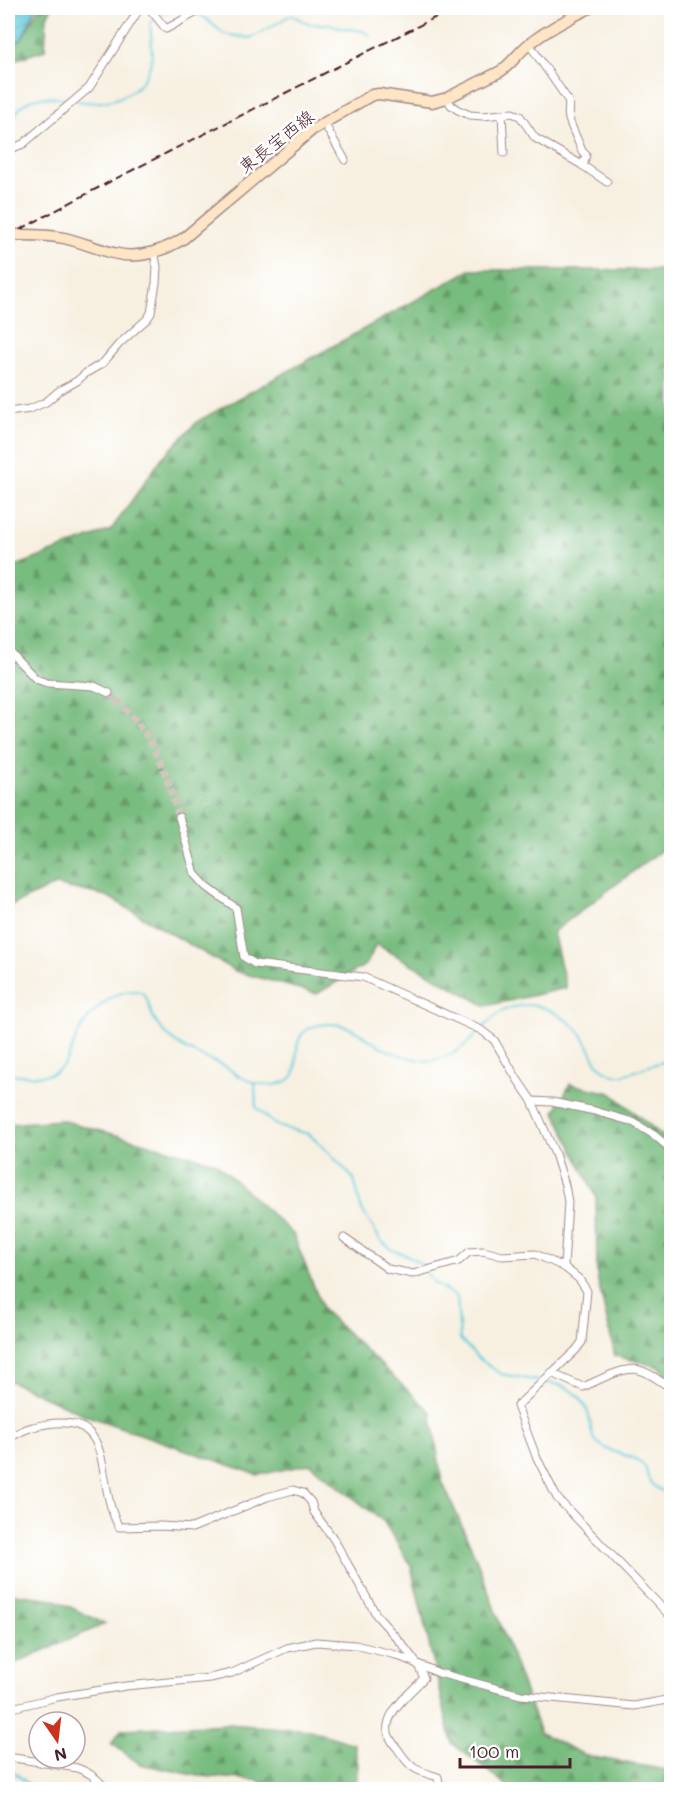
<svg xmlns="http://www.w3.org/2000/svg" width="679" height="1797" viewBox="0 0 679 1797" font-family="Mali,'Klee One',sans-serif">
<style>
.forest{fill:url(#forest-firs);stroke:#616e55;stroke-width:1.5}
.water{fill:url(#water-waves);stroke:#557483;stroke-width:1.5}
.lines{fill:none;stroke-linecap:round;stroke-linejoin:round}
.stream{stroke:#60c9db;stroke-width:2}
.minor-tunnel{stroke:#d4c6bd;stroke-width:7;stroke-dasharray:7 3.5;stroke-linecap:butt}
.minor-casing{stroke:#a08886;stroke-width:9}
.secondary-casing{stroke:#a08886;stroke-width:13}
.minor{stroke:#fff;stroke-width:7}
.secondary{stroke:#fde5c5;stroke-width:10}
.rail{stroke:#4a1f2b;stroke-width:2;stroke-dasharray:9 4.5;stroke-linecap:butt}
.labels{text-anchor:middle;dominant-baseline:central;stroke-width:5;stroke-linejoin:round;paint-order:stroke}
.street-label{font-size:18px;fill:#4a1f2b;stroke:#fff}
</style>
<defs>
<pattern id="forest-firs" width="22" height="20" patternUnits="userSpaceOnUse" patternTransform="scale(1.5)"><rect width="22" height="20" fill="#78bc7f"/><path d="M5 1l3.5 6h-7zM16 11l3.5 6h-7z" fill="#649868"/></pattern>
<pattern id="water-waves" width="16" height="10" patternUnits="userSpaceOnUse" patternTransform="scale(1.5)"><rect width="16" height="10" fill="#60c9db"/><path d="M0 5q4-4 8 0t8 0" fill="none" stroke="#55acbc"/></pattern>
</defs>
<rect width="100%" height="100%" fill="#fff"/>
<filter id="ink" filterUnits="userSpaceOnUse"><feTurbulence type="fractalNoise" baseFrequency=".0167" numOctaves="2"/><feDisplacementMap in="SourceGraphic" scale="12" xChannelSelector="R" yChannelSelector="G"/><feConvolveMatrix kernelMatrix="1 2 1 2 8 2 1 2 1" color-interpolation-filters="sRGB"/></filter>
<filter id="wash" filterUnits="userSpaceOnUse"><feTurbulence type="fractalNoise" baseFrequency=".008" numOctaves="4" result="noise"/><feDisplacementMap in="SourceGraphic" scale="24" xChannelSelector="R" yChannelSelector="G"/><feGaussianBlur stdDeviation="1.35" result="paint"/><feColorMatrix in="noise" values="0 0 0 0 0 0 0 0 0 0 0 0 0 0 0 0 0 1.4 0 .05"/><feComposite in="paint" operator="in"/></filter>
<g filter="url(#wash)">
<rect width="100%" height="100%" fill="#f7f0e1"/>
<g class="forest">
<path d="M39 8H52L47 16 45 50 8 62V46L21 40Z"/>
<path d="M470 270H671V843L553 932 566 988 486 1006 376 944 367 964 317 994 235 971 107 896 55 885 8 907V569L111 530 161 459 198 421Z"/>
<path d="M570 1084 611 1093 671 1143V1381L660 1367 615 1356 597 1277 596 1197 555 1112Z"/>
<path d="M61 1120 215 1162 293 1234 323 1310 431 1412 442 1481 476 1558 540 1733 587 1756 671 1771V1789H511L452 1743 411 1566 384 1522 310 1464 258 1475 85 1415 8 1380V1124Z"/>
<path d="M8 1593 54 1599 105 1624 8 1666Z"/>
<path d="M228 1724 310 1730 354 1744 358 1765 356 1789H286L255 1780 199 1776 140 1764 111 1743 122 1729Z"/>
</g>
<path class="water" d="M14 8H36L21 40 8 43V15Z"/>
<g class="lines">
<g class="stream">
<path d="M157 14 185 9 192 12"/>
<path d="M198 14 205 18 224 34 249 38 257 35 291 15 310 24H329L342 28 363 31 370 35"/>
<path d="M78 101C106 106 141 97 150 65 154 53 151 36 150 23L154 18"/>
<path d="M8 134C18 95 36 94 72 100"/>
<path d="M8 1074C22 1075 38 1078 53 1073 68 1067 71 1049 77 1036 87 1016 111 989 135 991 148 991 148 1005 152 1015 155 1021 160 1028 165 1033 181 1050 203 1057 224 1066 230 1069 234 1073 239 1076 248 1081 259 1085 269 1085 274 1086 278 1084 282 1083 311 1076 281 1036 315 1026 345 1018 358 1034 381 1047 392 1053 421 1063 433 1060 466 1055 475 1031 498 1014 505 1008 520 1005 529 1005 545 1004 573 1022 582 1035 594 1051 593 1069 615 1075 628 1078 653 1060 672 1061"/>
<path d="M255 1084 256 1107 273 1123 281 1127 309 1134 330 1154 354 1179 361 1208 381 1241 394 1251 407 1255 421 1264 424 1268"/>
<path d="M427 1273 434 1283 457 1297 460 1339 478 1358 501 1374 539 1381"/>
<path d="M544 1382C567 1385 582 1392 589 1416 591 1423 590 1432 594 1438 605 1454 624 1452 639 1461 649 1466 645 1477 652 1484 656 1489 666 1492 672 1496"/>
<path d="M8 1772 11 1770 36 1790"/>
</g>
</g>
</g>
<g filter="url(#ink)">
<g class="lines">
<path class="minor-tunnel" d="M109 693C124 707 138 721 149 739 164 763 171 791 179 817"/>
<g class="minor-casing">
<g id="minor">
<path d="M149 8 166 29 204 8"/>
<path d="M529 44 568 100C570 106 567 113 569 119 572 129 578 140 582 151L586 155 583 166"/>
<path d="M447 98 451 105 458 110 470 115 483 116 512 113 520 116 535 138 582 165 607 182"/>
<path d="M502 114 504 153"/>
<path d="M324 123 345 160"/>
<path d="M8 150 23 144 89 88 140 8"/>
<path d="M8 412 30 409 46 402 59 391 77 381 86 373 103 363 119 344 147 319 151 313 156 283 157 267 154 252"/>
<path d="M8 650 36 679 47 683 94 686 109 693"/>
<path d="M179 817 195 874 207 887 236 908 244 957 255 964 363 977 481 1030 494 1040 517 1079 532 1101 555 1154 565 1185 568 1202 564 1267"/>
<path d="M532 1101 552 1102 595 1111 633 1122 654 1135 672 1150"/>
<path d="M344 1238 388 1269 413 1274 459 1261 469 1252 483 1251 502 1256 535 1254 564 1267 579 1279 587 1291 582 1342 576 1350 517 1406 536 1456 557 1498 672 1618"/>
<path d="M551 1373 583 1387C597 1381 624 1366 639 1370 649 1372 660 1381 669 1387L672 1391"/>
<path d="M8 1438C16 1435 24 1429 33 1427 122 1404 92 1480 119 1527L161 1526 192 1528 267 1497 293 1490 303 1493 311 1502 314 1512 333 1538 377 1616 403 1645 418 1665 424 1678C410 1693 381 1715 389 1736 391 1740 394 1745 397 1748 411 1769 414 1770 438 1777L440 1790"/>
<path d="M8 1709 57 1697 126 1686 210 1678 232 1673 287 1648 316 1642 355 1645 396 1655 439 1673 521 1695 634 1706 672 1699"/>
<path d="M8 1757 77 1768C91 1773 98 1779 107 1790"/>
</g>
</g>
<g class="secondary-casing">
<path id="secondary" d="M8 235C26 235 45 234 64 238 82 242 99 250 118 254 140 259 166 250 184 238L312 130 372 95 379 94 432 102 447 98 501 71C512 63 519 52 529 44 547 30 569 18 590 8"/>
</g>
<use href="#minor" class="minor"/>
<use href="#secondary" class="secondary"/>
<path class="rail" d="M8 236 111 181 454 8"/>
</g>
</g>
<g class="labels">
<g class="street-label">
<text transform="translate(276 141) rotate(-38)">東長宝西線</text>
</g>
</g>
<rect width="679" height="1797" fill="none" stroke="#fff" stroke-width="30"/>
<g transform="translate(57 1740) rotate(166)"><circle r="28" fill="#ffffff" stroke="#b7a5aa" stroke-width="1.5"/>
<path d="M0-4.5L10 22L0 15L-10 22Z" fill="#c8321e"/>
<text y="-9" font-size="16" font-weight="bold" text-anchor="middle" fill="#4a1f2b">N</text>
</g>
<path d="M460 1758v9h110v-9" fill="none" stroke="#4a1f2b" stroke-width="3"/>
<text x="469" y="1758" font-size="18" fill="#4a1f2b" stroke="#ffffff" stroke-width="4.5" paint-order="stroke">100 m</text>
</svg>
